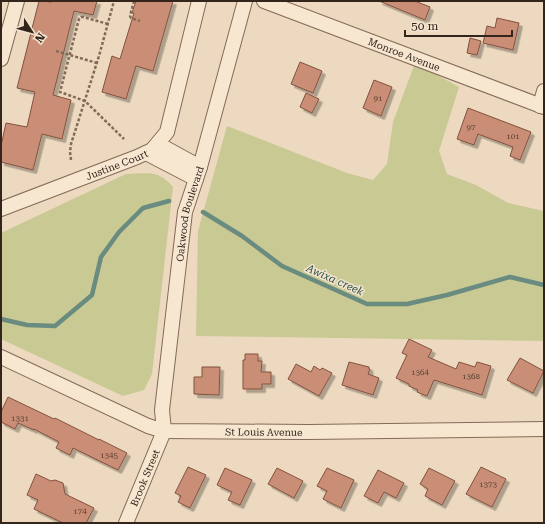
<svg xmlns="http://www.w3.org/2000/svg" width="545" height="524" viewBox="0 0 545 524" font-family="'Roboto Serif',serif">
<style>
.green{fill:#c9c993}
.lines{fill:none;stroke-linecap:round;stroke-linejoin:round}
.stream{stroke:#6a8b7f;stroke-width:4.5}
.building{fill:#c98e75;stroke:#82513e;filter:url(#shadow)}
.minor-casing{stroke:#846a58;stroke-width:16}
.path{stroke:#846a58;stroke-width:2.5;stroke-dasharray:3 2;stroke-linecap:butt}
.minor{stroke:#f7e7d1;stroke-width:14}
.labels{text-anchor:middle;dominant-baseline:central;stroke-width:3;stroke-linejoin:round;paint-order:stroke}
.number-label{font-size:8px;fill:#593f32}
.street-label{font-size:10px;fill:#34251c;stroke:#f4e4ce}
.water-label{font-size:11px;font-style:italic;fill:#2b534c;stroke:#f4e4ce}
</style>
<defs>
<filter id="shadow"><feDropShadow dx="3.5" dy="3.5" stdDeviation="0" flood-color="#0004"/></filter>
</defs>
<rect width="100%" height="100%" fill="#ecd9bf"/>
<g class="green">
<path d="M415 63 459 87 439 151 447 174 476 185 508 203 544 211V341L196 336 198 231 227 126 347 173 373 180 387 164 393 122Z"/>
<path d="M126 174C147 174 158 169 173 187L152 374 144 390 123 396 1 339V233Z"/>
</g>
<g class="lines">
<g class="stream">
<path d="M203 212 242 236 282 266 367 304H407L447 295 510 277 544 285"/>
<path d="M1 319 27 325 55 326 92 295 101 257 119 232 143 208 169 201"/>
</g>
</g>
<g class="building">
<path d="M39 1 52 2 53 1H97L93 15 74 11 53 95 71 100 62 139 42 134 33 170 1 162V146L6 123 27 127 35 92 17 88Z"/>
<path d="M136 1H173L153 71 136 66 126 99 102 92 112 56 120 59 134 13H132Z"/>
<path d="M379 1H415L430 7 425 20Z"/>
<path d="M497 18 519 23 513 50 483 43 487 26 495 28Z"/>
<path d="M470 38 481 41 477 55 467 53Z"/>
<path d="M300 62 322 71 313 93 291 84Z"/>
<path d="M374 80 392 87 381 116 363 108Z"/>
<path d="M306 93 319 99 312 113 300 107Z"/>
<path d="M468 108 531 132 520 160 510 156 513 147 478 134 474 145 457 139Z"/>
<path d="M409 339 432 350 428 357 456 369 459 362 475 367 477 362 491 366 482 395 434 380 427 396 417 392 418 390 409 386V384L396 378 407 355 402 353Z"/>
<path d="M245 354H258V361H262L261 372H271V384H262V389H243V360H245Z"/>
<path d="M520 358 544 371 533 393 507 380Z"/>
<path d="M349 362 369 367V369H370L368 374 379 378 373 395 342 385Z"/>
<path d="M296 364 311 372 314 366 320 370 322 368 332 373 319 396 288 379Z"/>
<path d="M202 367H220L219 395 194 394V377H202Z"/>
<path d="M8 397 54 419 55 418 99 440V439L127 453 118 470 73 448 70 455 56 448 59 442 34 429V430L18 423 15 429 1 422V412Z"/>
<path d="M188 467 206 475 190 508 178 502 181 496 175 493Z"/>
<path d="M481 467 506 479 492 507 466 494Z"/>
<path d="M225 468 252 480 240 505 228 500 232 492 217 485Z"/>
<path d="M277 468 303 481 294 498 268 484Z"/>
<path d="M327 468 354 480 341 508 323 499 327 491 317 486Z"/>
<path d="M429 468 455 481 442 505 425 496 428 489 420 484Z"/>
<path d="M378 470 404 483 396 498 384 492 378 503 364 496Z"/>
<path d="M36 474 51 481 55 480 63 483 65 494 94 508 86 523H63L34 509 38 500 27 495Z"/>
</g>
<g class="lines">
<g class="minor-casing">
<g id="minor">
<path id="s1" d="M264 1 544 107"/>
<path d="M1 59 17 1"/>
<path d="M540 106 544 91"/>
<path d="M158 144 200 167"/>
<path d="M146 153 196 179"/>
<path id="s2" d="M1 209 137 157 152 150 167 132 199 1"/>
<path id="s3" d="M1 357 148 426 164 431 308 432 544 429"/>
<path id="s4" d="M126 523 164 431 162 410 185 212 200 167 245 1"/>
</g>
</g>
<g class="path">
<path d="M134 1 130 16 131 18 140 21"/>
<path d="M108 24 83 17H81L79 19 60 92 85 101 124 139"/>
<path d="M56 51 97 63"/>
<path d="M71 160 70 152 71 144 99 56 114 1"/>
</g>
<use href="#minor" class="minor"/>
</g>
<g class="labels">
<g class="number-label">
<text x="378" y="98">91</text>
<text x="471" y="127">97</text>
<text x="513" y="136">101</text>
<text x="420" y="372">1364</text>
<text x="471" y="376">1368</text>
<text x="20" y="418">1331</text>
<text x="109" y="455">1345</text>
<text x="488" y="484">1373</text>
<text x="80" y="511">174</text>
</g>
<g class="street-label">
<text stroke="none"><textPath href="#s1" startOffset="150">Monroe Avenue</textPath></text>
<text stroke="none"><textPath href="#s2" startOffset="124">Justine Court</textPath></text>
<text stroke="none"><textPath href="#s4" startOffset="319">Oakwood Boulevard</textPath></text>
<text stroke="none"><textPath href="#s3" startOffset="279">St Louis Avenue</textPath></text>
<text stroke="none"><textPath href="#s4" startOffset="49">Brook Street</textPath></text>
</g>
<g class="water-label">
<text transform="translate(335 280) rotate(24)">Awixa creek</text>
</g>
</g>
<rect width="545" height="524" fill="none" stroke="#34251c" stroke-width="4"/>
<g transform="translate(32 32) rotate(126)" stroke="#f4e4ce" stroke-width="3" paint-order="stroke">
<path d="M0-3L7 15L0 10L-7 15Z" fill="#34251c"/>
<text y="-6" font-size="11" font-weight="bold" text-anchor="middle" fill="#34251c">N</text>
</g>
<path d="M405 30v6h107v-6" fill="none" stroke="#34251c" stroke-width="2"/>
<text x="411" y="30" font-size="12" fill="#34251c" stroke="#f4e4ce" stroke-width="3" paint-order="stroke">50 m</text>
</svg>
